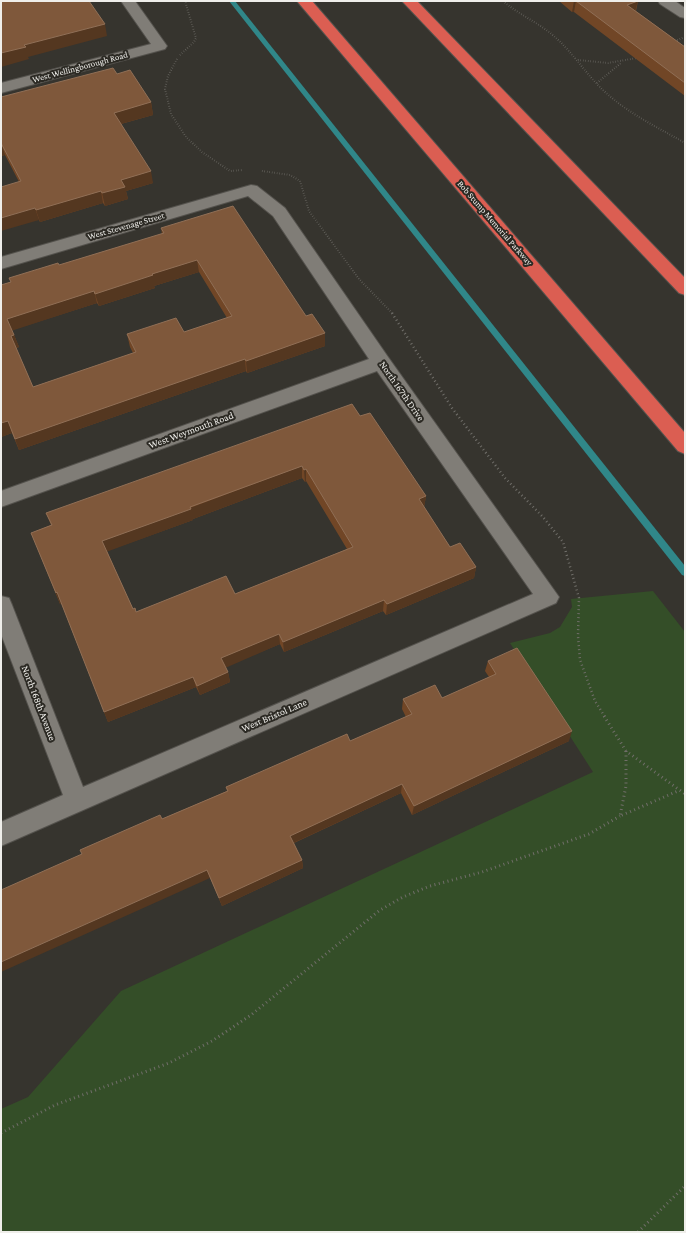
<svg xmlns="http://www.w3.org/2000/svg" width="686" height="1233" viewBox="0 0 686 1233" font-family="'Crimson Pro',serif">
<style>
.green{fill:#344e28}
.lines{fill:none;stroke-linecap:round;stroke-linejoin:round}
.stream{fill:#308789;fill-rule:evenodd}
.minor-casing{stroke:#54524d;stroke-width:2}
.motorway-casing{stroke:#54524d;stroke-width:2}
.path-far2{stroke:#706e69;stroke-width:2;stroke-dasharray:0.5 2;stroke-linecap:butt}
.path-far1{stroke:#706e69;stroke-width:2.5;stroke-dasharray:1 3;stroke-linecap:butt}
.path{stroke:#706e69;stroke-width:3;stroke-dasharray:1 3.5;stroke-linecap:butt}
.minor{fill:#807d77;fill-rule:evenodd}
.motorway{fill:#db5e52;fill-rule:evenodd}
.wall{fill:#714626;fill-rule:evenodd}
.shaded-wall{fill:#543720}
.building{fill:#7f583b;stroke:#906f56;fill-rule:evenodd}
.labels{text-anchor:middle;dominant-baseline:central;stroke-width:4;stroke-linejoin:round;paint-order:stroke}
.far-street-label{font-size:9px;fill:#efeeea;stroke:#2c2a24}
.street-label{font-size:10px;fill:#efeeea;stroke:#2c2a24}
</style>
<rect width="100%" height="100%" fill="#36342e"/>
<path class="green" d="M653 591 685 632V1232H1V1109L28 1097 121 991 593 772 510 643 550 633 560 627 572 607 571 599Z"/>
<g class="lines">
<path class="stream" d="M229 1H235L685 566V576L682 575Z"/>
<g class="minor-casing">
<g id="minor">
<path d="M121 1H135L167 46 165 49 1 93V83L151 44Z"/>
<path d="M658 1H675L685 8V18L680 17 660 4Z"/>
<path d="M251 185 257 186 285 208 388 357 559 597 556 603 1 846V822L63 795 1 634V596L9 598 12 605 83 787 533 594 377 371 1 507V491L369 359 273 216 248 196 1 269V257Z"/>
</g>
</g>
<g class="motorway-casing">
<g id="motorway">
<path d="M297 1H312L685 433V454L678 451Z"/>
<path d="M402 1H417L685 278V295L679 293Z"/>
</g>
</g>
<g class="path-far2">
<path d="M503 1C519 15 540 23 556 38 573 53 586 74 603 90 627 113 657 127 685 143"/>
<path d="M675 41 685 37"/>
<path d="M180 55 194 42 196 38 185 1"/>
<path d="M177 59 168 76 165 89 171 114 186 137 202 152 230 171 243 170"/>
<path d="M578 60 608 63 637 58"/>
<path d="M597 83 621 63"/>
<path d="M262 171 290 175 300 181 309 211 359 279 393 314"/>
</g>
<path class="path-far1" d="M392 313 452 408 505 478 543 517 563 542 579 598 578 636 580 660 595 701 605 717"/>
<g class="path">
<path d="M604 716 626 751 685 794"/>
<path d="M626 751V786L620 816 678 791"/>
<path d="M1 1133 55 1105 169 1063 212 1041 251 1015 380 910 403 897 430 886 482 872 589 834 620 816"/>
<path d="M638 1232 685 1186"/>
</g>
<use href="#minor" class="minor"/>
<use href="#motorway" class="motorway"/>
</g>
<g class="wall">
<path d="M559 1H638L636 11 685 47V96L574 12H572Z"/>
<path d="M117 74 151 102 153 115 121 124 153 183 126 191 128 199 105 206 103 203 40 222 5 155 1 156V97Z"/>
<path d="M161 228 325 346 247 373 246 371 19 450 12 433 1 437V285L11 282 9 278 59 265 162 234ZM199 272 227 318 184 332 127 334 130 347 133 353 33 387 16 348 19 347 12 330 97 303 99 306 155 288 154 286Z"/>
<path d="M360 416 426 496 424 507 450 547 476 567 474 578 386 615 383 611 284 652 280 644 225 667 228 672 230 682 200 695 196 687 108 722 61 603 60 604 31 533 51 525 46 513ZM302 478 305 482 306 481 347 549 235 594 136 612 133 609 107 551 193 520V519Z"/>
<path d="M488 661 569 741 412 815 401 793 294 843 302 860 303 868 222 906 210 878 162 819 227 791 226 787 350 741 406 717 402 709 403 699 442 698 489 677 485 671Z"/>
</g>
<g class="shaded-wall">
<path d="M574 1H576L574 12H572Z"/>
<path d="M638 1 635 12 627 5Z"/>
<path d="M105 24 107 36 28 57 29 59 1 67V53L24 45Z"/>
<path d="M151 102 153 115 117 125 114 113Z"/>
<path d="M1 143 5 155 1 156Z"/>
<path d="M151 171 153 183 126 191 128 199 105 206 102 193 121 180Z"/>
<path d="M101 191 103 203 40 222 36 210Z"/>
<path d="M35 208 39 220 1 231V218Z"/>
<path d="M197 260 199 272 154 286 155 288 99 306 95 294 152 274Z"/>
<path d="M94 291 97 303 11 331 7 319Z"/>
<path d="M325 333V346L247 373 246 361Z"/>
<path d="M14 335 19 347 15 348 11 336Z"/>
<path d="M245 359 246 371 19 450 15 439Z"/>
<path d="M8 421 12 433 1 437V423Z"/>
<path d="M302 466V478L193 519V520L106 552 102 541Z"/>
<path d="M306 469V481L305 482 304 470Z"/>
<path d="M426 496 424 508 419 499Z"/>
<path d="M476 567 474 578 386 615 387 604Z"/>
<path d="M57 592 62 603 60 604 56 593Z"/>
<path d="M384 600 383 611 284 652 283 642Z"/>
<path d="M279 634 280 644 223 669 221 658Z"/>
<path d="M228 672 230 682 200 695 197 686Z"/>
<path d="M193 677 196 687 108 722 104 712Z"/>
<path d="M572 731 569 741 412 815 414 806Z"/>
<path d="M402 784 401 793 291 844 290 836Z"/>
<path d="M302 860 303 868 222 906 219 898Z"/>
<path d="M207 870 210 878 1 972V962Z"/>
</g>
<g class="building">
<path d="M1 1H89L105 24 24 45 26 47 1 53Z"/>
<path d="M576 1H638L627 5 685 47V83Z"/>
<path d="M113 68 117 74 130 70 151 102 114 113 151 171 121 180 125 187 102 193 101 191 36 210 35 208 1 218V187L21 181 1 143V97Z"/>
<path d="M233 206 306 316 312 314 325 333 246 361 245 359 15 439 8 421 1 423V285L11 282 9 278 58 263 59 265 164 233 161 228ZM197 260 232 316 184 332 176 318 127 334 136 352 33 387 11 336 14 335 7 319 94 291 95 294 153 275 152 274Z"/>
<path d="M352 404 360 416 370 413 426 496 419 499 450 547 460 543 476 567 387 604 384 600 283 642 279 634 221 658 228 672 197 686 193 677 104 712 57 592 56 593 31 533 52 525 46 513ZM302 466 304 470 306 469 353 547 235 594 226 576 136 612 135 608 133 609 102 541 191 509 190 507Z"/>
<path d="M517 648 572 731 414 806 402 784 290 836 302 860 219 898 207 870 1 962V890L82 854 80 850 160 815 162 819 228 791 226 787 347 734 350 741 412 714 403 699 435 685 442 698 496 674 488 661Z"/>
</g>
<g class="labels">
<g class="far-street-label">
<text transform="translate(80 67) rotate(-15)">West Wellingborough Road</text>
<text transform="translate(495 223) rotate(49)">Bob Stump Memorial Parkway</text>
<text transform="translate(126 226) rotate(-16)">West Stevenage Street</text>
</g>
<g class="street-label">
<text transform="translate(402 391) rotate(55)">North 167th Drive</text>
<text transform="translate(191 430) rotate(-20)">West Weymouth Road</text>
<text transform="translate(39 703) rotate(69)">North 168th Avenue</text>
<text transform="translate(274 715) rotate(-23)">West Bristol Lane</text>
</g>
</g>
<rect width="686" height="1233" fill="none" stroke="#efeeea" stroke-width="4"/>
</svg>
